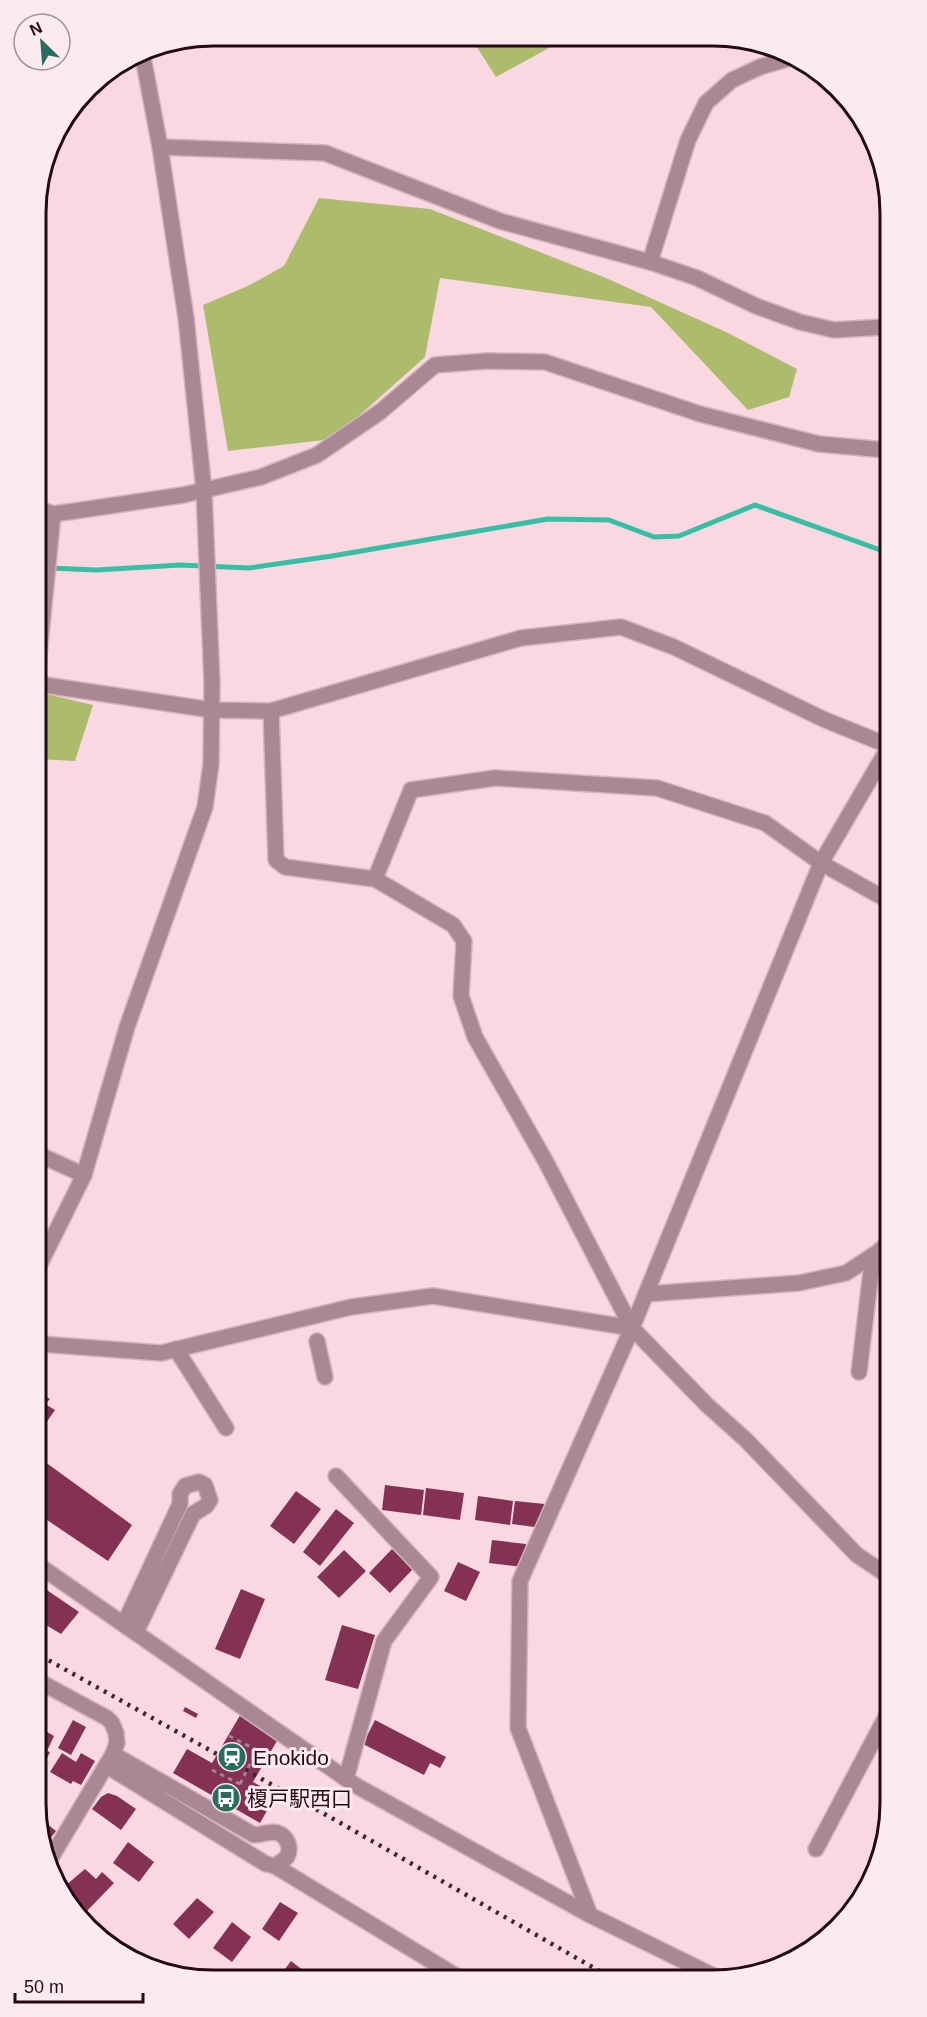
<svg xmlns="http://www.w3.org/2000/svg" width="927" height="2017" viewBox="0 0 927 2017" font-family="Arial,'Noto Sans JP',sans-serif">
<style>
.green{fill:#adbb6d}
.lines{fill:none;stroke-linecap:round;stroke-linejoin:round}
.stream{stroke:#37bea5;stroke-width:5}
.building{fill:#843154}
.minor-casing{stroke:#d3b3bd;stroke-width:18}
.path{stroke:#a48590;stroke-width:3;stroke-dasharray:4.5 4.5;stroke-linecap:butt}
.minor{stroke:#aa8893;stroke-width:15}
.rail{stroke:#3f232e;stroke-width:4.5;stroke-dasharray:3 6;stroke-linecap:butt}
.path-bridge{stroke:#a48590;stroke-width:3;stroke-dasharray:4.5 4.5;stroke-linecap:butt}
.labels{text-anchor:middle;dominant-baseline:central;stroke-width:6;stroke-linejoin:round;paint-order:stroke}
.poi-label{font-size:21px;fill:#250a15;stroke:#fbeaef;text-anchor:start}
.rim{fill:none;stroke:#250a15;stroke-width:3}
</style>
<rect width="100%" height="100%" fill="#f9d8e2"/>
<g class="green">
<path d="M471 38H567L496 77Z"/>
<path d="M319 198 430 209 606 278 726 332 797 369 789 397 748 410 651 307 440 278 425 357 333 439 228 451 203 305 248 286 284 266Z"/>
<path d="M38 692 93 705 75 761 38 759Z"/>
</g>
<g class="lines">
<g class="stream">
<path d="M38 521 46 524V529"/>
<path d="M49 568 97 570 180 565 249 568 332 556 548 519 609 520 654 537 679 536 755 505 886 552"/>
</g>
</g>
<g class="building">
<path d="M41 1394 50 1399 45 1404 55 1410 41 1430Z"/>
<path d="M41 1459 132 1525 108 1561 41 1516Z"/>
<path d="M385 1485 424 1490 421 1515 382 1510Z"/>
<path d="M426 1488 464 1493 460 1520 423 1515Z"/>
<path d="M296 1491 321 1509 294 1544 270 1526Z"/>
<path d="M478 1496 513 1501 510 1525 475 1520Z"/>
<path d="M515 1501 545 1504 542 1528 512 1524Z"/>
<path d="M336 1509 354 1523 320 1566 303 1552Z"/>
<path d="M492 1540 526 1544 523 1567 489 1563Z"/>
<path d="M392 1549 413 1569 390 1593 369 1573Z"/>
<path d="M344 1550 366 1571 339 1598 317 1577Z"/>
<path d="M458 1562 480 1572 466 1601 444 1591Z"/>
<path d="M41 1586 79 1612 61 1634 41 1622Z"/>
<path d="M241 1589 265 1599 240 1659 215 1649Z"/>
<path d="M342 1625 375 1635 358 1689 325 1680Z"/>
<path d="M185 1707 198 1714 196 1718 183 1711Z"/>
<path d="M242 1712 281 1734 253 1782 276 1795 260 1823 173 1773 187 1749 212 1763Z"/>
<path d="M73 1720 86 1727 71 1755 58 1748Z"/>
<path d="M375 1720 446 1757 440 1768 430 1763 424 1775 363 1744Z"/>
<path d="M42 1729 54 1736 47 1751 50 1752 42 1768Z"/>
<path d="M62 1753 76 1762 81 1753 95 1761 81 1785 73 1781 71 1784 50 1772Z"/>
<path d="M108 1793 117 1796 136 1809 121 1830 92 1809 101 1797Z"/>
<path d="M42 1820 56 1831 42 1849Z"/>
<path d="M128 1842 154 1862 139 1882 113 1863Z"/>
<path d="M85 1869 96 1879 102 1872 114 1883 85 1913 76 1905 65 1886Z"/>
<path d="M197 1898 214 1912 189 1939 173 1924Z"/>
<path d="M280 1902 298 1913 279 1941 262 1929Z"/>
<path d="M232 1922 251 1937 232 1962 213 1948Z"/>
<path d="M291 1961 309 1975 307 1977H279Z"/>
</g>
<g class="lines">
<g class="minor-casing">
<g id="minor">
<path d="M160 147 325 153 500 221 650 262 697 278 756 306 800 322 834 330 885 327"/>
<path d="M650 262 688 140 706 103 732 80 760 67 787 59"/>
<path d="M37 508 53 514 75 511 183 495 261 477 317 455 380 412 435 365 487 361 545 362 700 414 819 444 886 450"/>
<path d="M38 665 53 514"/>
<path d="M38 684 212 710 271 711 521 638 621 627 674 647 823 719 887 745"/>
<path d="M271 711 276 860 285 867 375 879 453 925 464 941 461 996 475 1037 546 1162 632 1328 707 1405 746 1440 857 1555 890 1577"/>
<path d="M375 879 411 790 495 778 657 788 765 823 821 863 887 900"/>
<path d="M40 1155 84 1175"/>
<path d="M40 1264 84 1175 127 1027 205 807 211 764 212 683 204 491 186 318 160 147 142 52"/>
<path d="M646 1294 799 1283 846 1273 878 1252 889 1242"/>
<path d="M317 1341 325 1377"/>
<path d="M40 1344 161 1353 351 1307 433 1296 632 1328"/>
<path d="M176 1349 226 1428"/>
<path d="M859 1372 873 1255"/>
<path d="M336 1476 431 1577 384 1641 346 1779"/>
<path d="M41 1567 355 1785 590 1915 712 1975"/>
<path d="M124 1624 180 1504V1494L185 1486 199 1482 205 1485 210 1500 206 1506 193 1514 136 1632"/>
<path d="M42 1683 107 1718 112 1723 116 1733 117 1743 113 1754 49 1861"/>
<path d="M107 1766 266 1864 275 1866C278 1864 284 1860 287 1857 292 1848 287 1836 278 1833 270 1830 262 1835 254 1835L113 1754"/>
<path d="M816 1849 890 1709"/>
<path d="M275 1866 456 1976"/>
<path d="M590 1915 518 1728 520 1581 632 1328 821 863 887 750"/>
</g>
</g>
<g class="path">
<path d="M229 1736 257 1750"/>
<path d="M212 1770 240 1784"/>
</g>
<use href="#minor" class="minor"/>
<path class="rail" d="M41 1656 337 1821 608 1976"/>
<path class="path-bridge" d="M240 1784 257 1750"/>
</g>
<defs>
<g id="station-disc" transform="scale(1.5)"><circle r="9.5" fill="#2a6d5f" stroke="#fbeaef"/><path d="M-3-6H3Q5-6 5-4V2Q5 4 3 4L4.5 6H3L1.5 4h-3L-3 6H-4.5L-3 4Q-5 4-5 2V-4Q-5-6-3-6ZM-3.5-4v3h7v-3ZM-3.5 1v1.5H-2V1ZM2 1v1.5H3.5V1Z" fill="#fff"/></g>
<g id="bus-disc" transform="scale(1.5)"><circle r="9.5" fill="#2a6d5f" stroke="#fbeaef"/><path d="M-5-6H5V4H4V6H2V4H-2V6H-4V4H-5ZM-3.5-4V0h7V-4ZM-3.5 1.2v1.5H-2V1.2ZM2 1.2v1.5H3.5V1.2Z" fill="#fff"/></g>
</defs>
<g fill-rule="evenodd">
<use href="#station-disc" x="232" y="1757"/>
<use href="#bus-disc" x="226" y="1798"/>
</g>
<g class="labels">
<g class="poi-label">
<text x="253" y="1757">Enokido</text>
<text x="247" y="1798">榎戸駅西口</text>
</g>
</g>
<path d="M0 0H927V2017H0ZM213 46H713A167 167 0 0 1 880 213V1803A167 167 0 0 1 713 1970H213A167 167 0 0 1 46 1803V213A167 167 0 0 1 213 46Z" fill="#fbeaef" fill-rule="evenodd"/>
<path class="rim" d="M213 46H713A167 167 0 0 1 880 213V1803A167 167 0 0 1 713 1970H213A167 167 0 0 1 46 1803V213A167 167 0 0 1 213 46Z"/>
<g transform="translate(42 42) rotate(335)"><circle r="28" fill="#fbeaef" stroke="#a59098" stroke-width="1.5"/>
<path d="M0-4.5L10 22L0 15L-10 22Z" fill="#2a6d5f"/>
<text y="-9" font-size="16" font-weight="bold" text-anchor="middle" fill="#250a15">N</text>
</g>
<path d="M15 1993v9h128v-9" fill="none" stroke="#250a15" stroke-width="3"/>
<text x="24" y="1993" font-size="18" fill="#250a15" stroke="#fbeaef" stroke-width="4.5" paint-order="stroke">50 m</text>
</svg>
